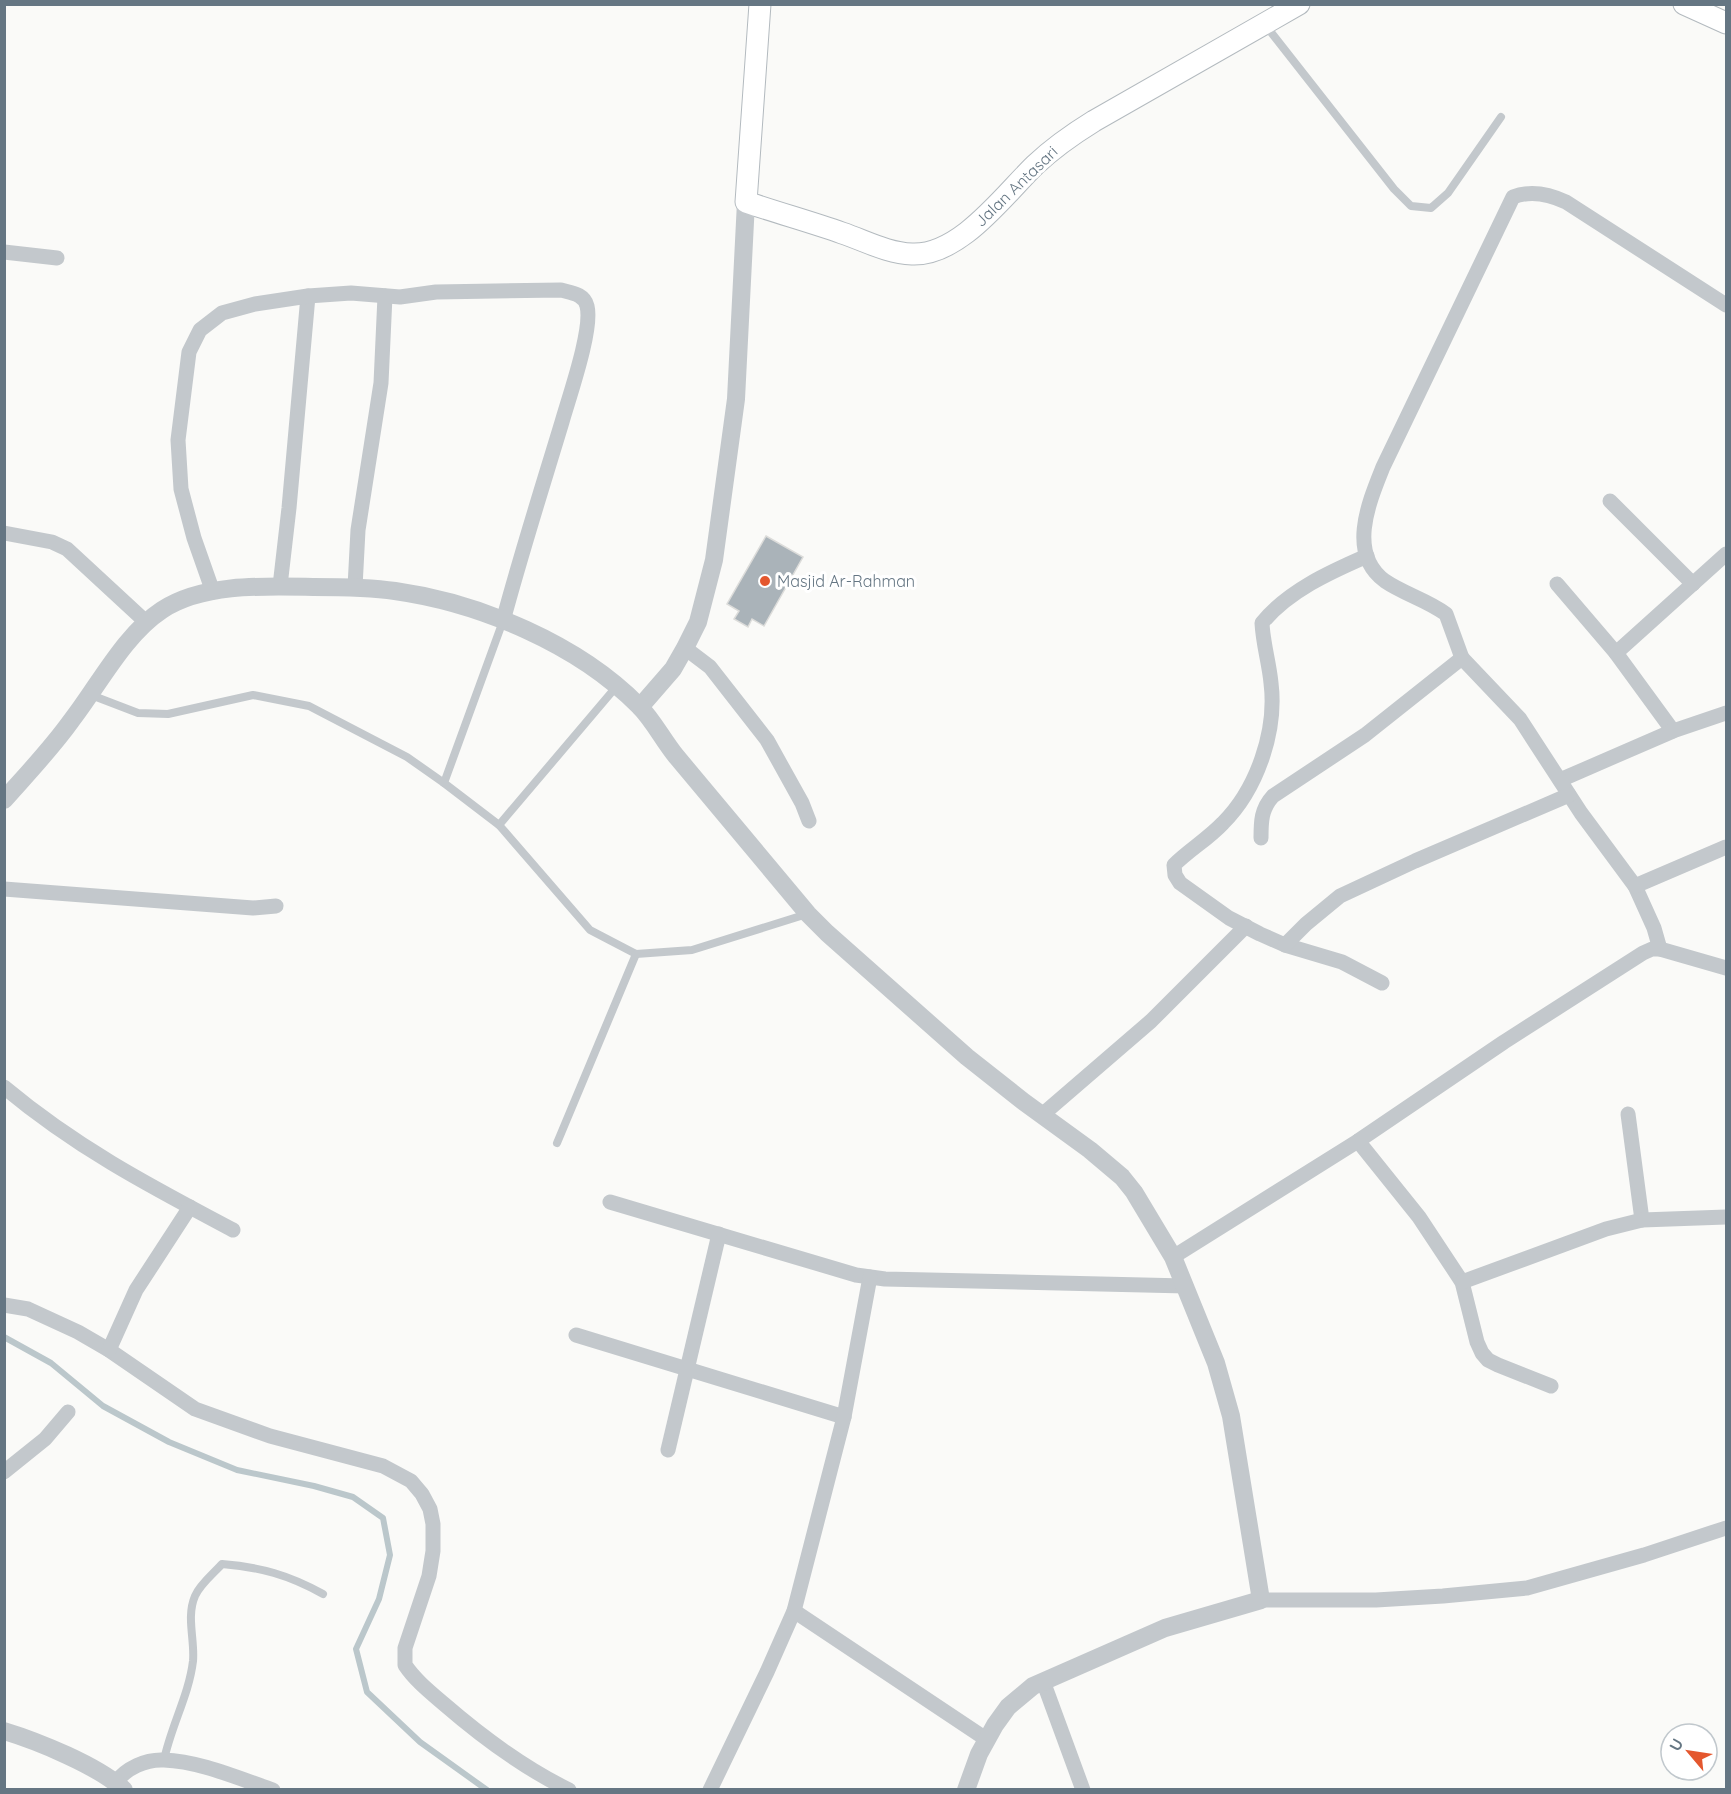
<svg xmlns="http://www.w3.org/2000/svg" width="1731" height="1794" viewBox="0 0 1731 1794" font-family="Quicksand,sans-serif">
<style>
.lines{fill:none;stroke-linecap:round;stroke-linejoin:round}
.stream{stroke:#bbc7cb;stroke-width:6}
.building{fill:#aab3b9;stroke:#dcdcda;stroke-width:1.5}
.secondary-casing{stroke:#b3babf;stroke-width:23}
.service{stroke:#c3c8cc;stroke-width:8}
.minor{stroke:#c3c8cc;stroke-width:15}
.tertiary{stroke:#c3c8cc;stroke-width:18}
.secondary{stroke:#fff;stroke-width:21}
.poi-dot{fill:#e4572e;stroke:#fff;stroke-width:2}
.labels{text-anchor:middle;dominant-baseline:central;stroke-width:6;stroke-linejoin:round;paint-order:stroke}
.street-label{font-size:16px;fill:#657683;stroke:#fff}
.poi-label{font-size:16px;fill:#657683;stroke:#fff;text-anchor:start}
</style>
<rect width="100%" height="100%" fill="#fafaf8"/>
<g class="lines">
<path class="stream" d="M4 1337 51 1363 103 1406 169 1442 237 1470 314 1486 353 1497 383 1518 390 1555 379 1599 356 1649 367 1692 420 1742 487 1790"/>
</g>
<path class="building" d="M766 536 803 557 764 626 752 619 748 627 734 619 739 611 727 604Z"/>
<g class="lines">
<g class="secondary-casing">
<g id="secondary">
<path d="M760 4 746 202C778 213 811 222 842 233 866 241 887 253 912 254 960 256 1004 195 1035 165 1053 148 1073 134 1094 121L1299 4"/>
<path d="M1684 4 1726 23"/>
</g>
</g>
<g class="service">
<path d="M1266 26 1394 189 1411 206 1431 208 1448 193 1501 117"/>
<path d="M91 695 138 713 168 714 253 695 309 706 407 757 444 783 499 825 590 930 636 954 692 950 807 914"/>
<path d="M444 783 503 621"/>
<path d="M499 825 616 687"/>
<path d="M557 1143 636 954"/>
<path d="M164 1760C171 1726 189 1695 193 1661 195 1640 186 1617 195 1596 200 1584 213 1574 222 1564 260 1567 289 1575 323 1594"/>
</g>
<g class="minor">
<path d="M4 252 57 258"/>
<path d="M1610 501 1693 584"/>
<path d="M4 533 52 542 67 549 146 622"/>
<path d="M1367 556C1330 572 1288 591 1262 623 1263 644 1269 662 1271 683 1277 731 1257 789 1223 823 1208 839 1189 850 1174 865L1175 875 1180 883 1229 918 1260 934 1285 945 1342 962 1382 983"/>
<path d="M1557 584 1616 653"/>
<path d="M280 586 289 508 308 296"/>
<path d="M355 587 358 530 381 383 385 296"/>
<path d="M213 592 194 538 181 489 178 440 189 352 200 330 222 313 255 304 308 296 351 293 400 297 436 292 561 290C572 293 584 294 587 306 593 329 569 397 562 422 542 488 521 554 503 621"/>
<path d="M685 648 710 667 767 740 802 803 809 821"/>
<path d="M1462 658 1446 614C1427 600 1404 594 1385 581 1347 553 1369 502 1383 467L1513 197C1531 190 1549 194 1566 202L1726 305"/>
<path d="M1673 731 1616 653 1726 554"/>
<path d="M1560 780 1673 731 1726 713"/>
<path d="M1261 838C1261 822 1261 809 1273 796L1365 735 1462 658 1520 719 1581 813 1635 886 1654 928 1660 949"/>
<path d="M1635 886 1726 847"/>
<path d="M4 889 253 908 276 906"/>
<path d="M1285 945 1306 924 1340 896 1415 861 1569 795"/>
<path d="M4 1087C77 1148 150 1186 233 1230"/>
<path d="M1628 1114 1642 1220"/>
<path d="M1042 1115 1151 1021 1246 926"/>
<path d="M1358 1141 1419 1217 1462 1282 1477 1342 1482 1353 1488 1360 1498 1365 1551 1386"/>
<path d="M610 1202 856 1275 885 1279 1186 1286"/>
<path d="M1173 1257 1358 1141 1504 1042 1643 953 1652 949H1660L1726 968"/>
<path d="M1462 1282 1606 1229 1642 1220 1726 1217"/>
<path d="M4 1305 28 1309 78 1332 109 1350 195 1409 270 1436 383 1466 411 1481 422 1494 430 1509 433 1524V1551L429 1576 405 1648V1665C415 1680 430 1692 444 1704 481 1736 524 1768 569 1790"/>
<path d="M576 1335 844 1417"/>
<path d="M109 1350 136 1290 190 1207"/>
<path d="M668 1450 719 1234"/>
<path d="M4 1472 45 1439 68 1412"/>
<path d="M1261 1600H1376L1443 1596 1527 1588 1644 1555 1726 1528"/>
<path d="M794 1611 986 1739"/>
<path d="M1043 1681 1083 1790"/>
<path d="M115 1783C126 1768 146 1759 164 1760 199 1761 240 1779 273 1790"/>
<path d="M710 1790 767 1672 794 1611 844 1417 870 1277"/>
</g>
<g class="tertiary">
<path d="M640 707 673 669 685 648 698 622 714 560 736 399 746 202"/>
<path d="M4 800C27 774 51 749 71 721 99 685 124 635 162 610 203 583 266 586 313 587 340 587 368 587 395 591 480 603 578 644 639 706 653 720 663 740 676 756 720 808 764 861 808 914L827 933 967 1057 1024 1102 1090 1150 1122 1177 1134 1192 1173 1257 1216 1363 1231 1416 1261 1600 1165 1628 1033 1686 1008 1707 995 1725 979 1754 966 1790"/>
<path d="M4 1731C37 1741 99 1766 124 1790"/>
</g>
<use href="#secondary" class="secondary"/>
</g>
<circle class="poi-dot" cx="765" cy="581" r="6"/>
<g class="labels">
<g class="street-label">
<text transform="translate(1016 186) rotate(-44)">Jalan Antasari</text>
</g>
<g class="poi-label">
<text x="777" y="581">Masjid Ar-Rahman</text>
</g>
</g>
<rect width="1731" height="1794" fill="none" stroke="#657683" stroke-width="12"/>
<g transform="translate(1689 1752) rotate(299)"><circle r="28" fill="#ffffff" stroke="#c1c8cd" stroke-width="1.5"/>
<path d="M0-4.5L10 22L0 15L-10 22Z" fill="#e4572e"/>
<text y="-9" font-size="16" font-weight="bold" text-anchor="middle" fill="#657683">U</text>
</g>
</svg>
